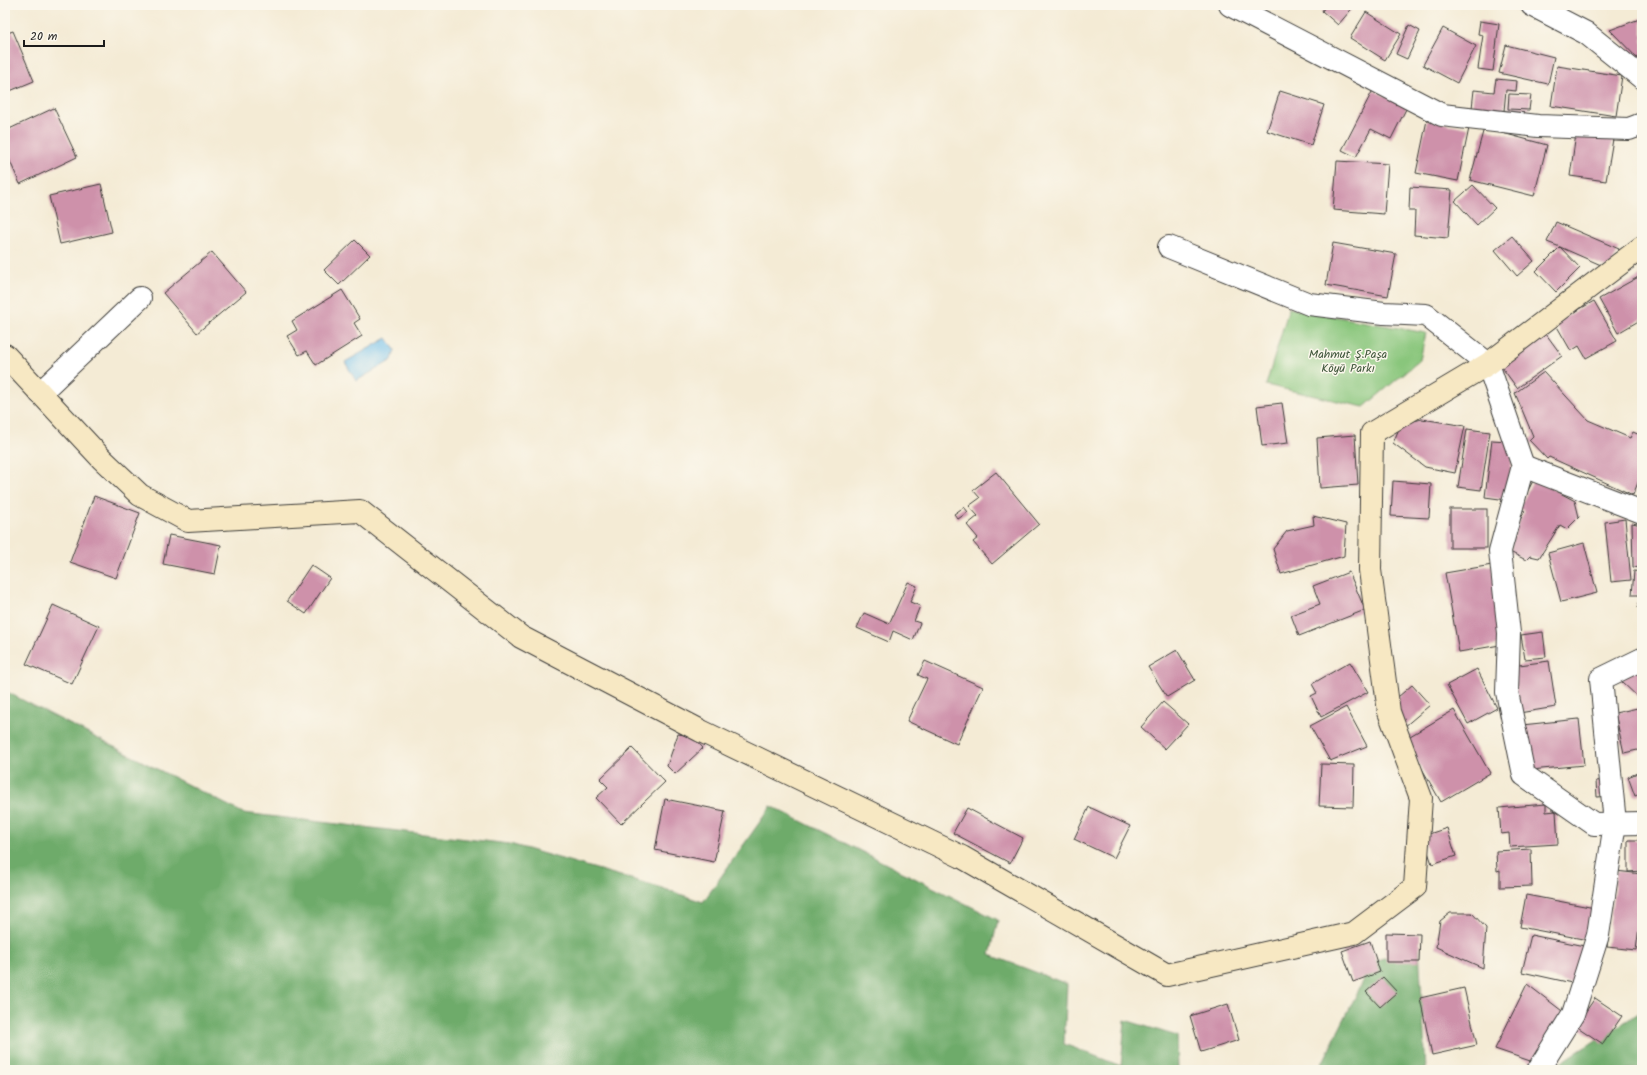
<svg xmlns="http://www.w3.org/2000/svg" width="1647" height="1075" viewBox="0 0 1647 1075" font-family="Kalam,sans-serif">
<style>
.green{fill:#89c67b;stroke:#52714c}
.forest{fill:#6eab6b;stroke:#456444}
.water{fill:#71bfeb;stroke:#466e84}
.building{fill:#ce91aa}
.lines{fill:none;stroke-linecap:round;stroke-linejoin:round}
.street-casing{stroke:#3c3b38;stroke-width:24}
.secondary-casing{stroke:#3c3b38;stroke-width:24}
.street{stroke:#fff;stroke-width:22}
.secondary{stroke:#f7e8c3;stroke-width:22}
.labels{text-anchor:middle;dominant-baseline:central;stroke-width:3;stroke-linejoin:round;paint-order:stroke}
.park-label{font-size:12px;fill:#42583d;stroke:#fbf7ec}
</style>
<rect width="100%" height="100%" fill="#fbf7ec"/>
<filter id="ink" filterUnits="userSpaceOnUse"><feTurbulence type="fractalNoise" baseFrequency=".025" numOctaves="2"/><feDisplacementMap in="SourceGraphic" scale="8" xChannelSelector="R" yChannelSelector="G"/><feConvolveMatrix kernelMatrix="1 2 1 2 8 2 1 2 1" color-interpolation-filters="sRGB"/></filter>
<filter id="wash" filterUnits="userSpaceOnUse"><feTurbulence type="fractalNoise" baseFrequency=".012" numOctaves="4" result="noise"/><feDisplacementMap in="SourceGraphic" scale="16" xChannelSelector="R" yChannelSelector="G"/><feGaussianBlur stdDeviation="0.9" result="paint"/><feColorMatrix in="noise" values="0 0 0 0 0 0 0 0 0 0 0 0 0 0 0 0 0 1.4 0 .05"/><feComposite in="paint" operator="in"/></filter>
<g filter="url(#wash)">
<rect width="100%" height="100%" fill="#f4ebd5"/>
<path class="green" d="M1289 308 1426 333 1420 360 1364 407 1266 385Z"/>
<g class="forest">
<path d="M5 691 243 813 510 844 662 888 703 902 771 806 998 920 990 955 1067 984 1064 1044 1121 1066 1125 1020 1177 1036 1178 1070H5Z"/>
<path d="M1419 948 1426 1070H1319L1373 961Z"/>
<path d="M1642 1011V1070H1549Z"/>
</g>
<path class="water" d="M387 338 395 350 392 360 356 381 345 362Z"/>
<g id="blocks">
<g class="building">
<path d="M1326 5H1355L1338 25 1322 11Z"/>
<path d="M1366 12 1401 34 1385 60 1350 38Z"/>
<path d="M1642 18V63L1610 30Z"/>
<path d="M1480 21 1499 24 1493 71 1478 69 1483 35 1478 34Z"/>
<path d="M1409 25 1420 31 1407 59 1396 54Z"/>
<path d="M1443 28 1476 46 1457 83 1423 65Z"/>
<path d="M13 31 34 81 5 93V34Z"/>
<path d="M1506 45 1554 57 1548 84 1499 73Z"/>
<path d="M1557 66 1622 76 1616 116 1551 106Z"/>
<path d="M1496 79 1517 81 1516 91 1506 90 1504 111 1472 108 1474 90 1494 92Z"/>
<path d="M1373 90 1407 107 1391 139 1371 129 1356 157 1342 150Z"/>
<path d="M1280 91 1324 105 1311 145 1267 131Z"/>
<path d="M1509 94 1531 95 1529 110 1508 109Z"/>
<path d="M54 108 77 157 20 184 5 150V131Z"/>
<path d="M1427 120 1469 128 1458 181 1416 173Z"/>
<path d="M1484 128 1547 145 1534 196 1470 180Z"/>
<path d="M1576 134 1613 139 1606 181 1570 176Z"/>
<path d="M1337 161 1388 164 1384 214 1333 210Z"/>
<path d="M101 184 112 232 60 244 49 196Z"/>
<path d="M1473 185 1495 208 1477 225 1455 201Z"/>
<path d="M1410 187 1452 190 1448 238 1414 235 1415 211H1409Z"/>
<path d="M1556 222 1619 249 1610 269 1560 247 1580 268 1556 292 1536 271 1560 247 1547 242Z"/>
<path d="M1512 236 1534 261 1517 276 1495 250Z"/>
<path d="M355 240 370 255 339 285 324 270Z"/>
<path d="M1333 243 1396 254 1388 296 1326 285Z"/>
<path d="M212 252 246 292 197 333 163 293Z"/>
<path d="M1642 275V319L1618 333 1599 299Z"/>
<path d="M342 290 360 319 354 323 362 336 316 365 307 351 299 355 287 336 297 330 292 321Z"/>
<path d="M1594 301 1617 341 1586 358 1579 346 1571 351 1555 323Z"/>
<path d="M1546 334 1562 356 1517 388 1501 366Z"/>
<path d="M1544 372 1588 420 1630 438 1633 432 1642 436V482L1639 480 1633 495 1549 457 1547 459 1529 440 1533 436 1515 393Z"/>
<path d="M1282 403 1288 443 1262 446 1257 406Z"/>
<path d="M1422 419 1465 426 1455 473 1425 467 1393 443 1401 424Z"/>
<path d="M1467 429 1490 432 1481 490 1458 487Z"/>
<path d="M1355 435 1358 485 1320 488 1317 438Z"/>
<path d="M1492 440 1507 441 1513 454 1507 500 1485 497Z"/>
<path d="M996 472 1039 524 992 564 973 542 978 538 967 525 978 516 969 506 980 498 973 490Z"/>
<path d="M1534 479 1575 501 1579 517 1567 529 1560 525 1539 558 1530 556 1526 560 1510 552 1516 527 1525 511 1519 508Z"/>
<path d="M1393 481 1431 484 1429 518 1391 516Z"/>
<path d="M94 496 140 513 116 578 70 562Z"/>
<path d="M964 507 968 512 958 519 954 514Z"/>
<rect x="1450" y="509" width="37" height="39"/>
<path d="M1313 516 1346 524 1344 556 1281 574 1273 549 1287 531 1314 525Z"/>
<path d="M1625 519 1631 580 1611 582 1605 522Z"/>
<path d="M1632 523 1642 525V568L1633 567Z"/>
<path d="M169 535 221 545 215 574 163 564Z"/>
<path d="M1584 543 1597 593 1561 602 1548 553Z"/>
<path d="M311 565 330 578 306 614 287 601Z"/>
<path d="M1492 565 1506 644 1459 652 1445 573Z"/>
<path d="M1634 571 1642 572V608H1638L1639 595H1632Z"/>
<path d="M1349 572 1365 610 1299 636 1291 615 1320 604 1313 586Z"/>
<path d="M908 582 917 586 910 602 920 606 914 621 920 623 913 640 893 631 889 642 857 628 864 613 889 624Z"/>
<path d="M53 605 99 626 72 684 26 664Z"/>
<path d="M1543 632 1546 657 1525 659 1521 635Z"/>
<path d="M1177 650 1195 680 1167 697 1148 667Z"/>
<path d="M925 661 983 687 957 744 907 721 927 679 918 675Z"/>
<path d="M1549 661 1556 707 1519 713 1512 666Z"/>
<path d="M1350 662 1368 692 1321 717 1311 696 1317 693 1312 684Z"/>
<path d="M1642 665V701L1620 680Z"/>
<path d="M1477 669 1497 708 1468 724 1447 685Z"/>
<path d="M1412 685 1430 705 1404 727 1391 703Z"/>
<path d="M1163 702 1188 724 1165 749 1141 727Z"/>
<path d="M1346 707 1367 746 1330 761 1310 726Z"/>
<path d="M1642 707V749L1624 753 1615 713Z"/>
<path d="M1454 710 1490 773 1441 802 1405 739Z"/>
<path d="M1579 719 1584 765 1531 770 1522 725Z"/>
<path d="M678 734 692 736 703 748 675 774 667 766Z"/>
<path d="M632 748 665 782 621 824 596 798 608 787 600 779Z"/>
<path d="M1321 764 1354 765 1353 807 1319 806Z"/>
<path d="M1642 771V793L1635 796 1628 777Z"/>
<path d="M1608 780 1609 796 1597 797 1596 781Z"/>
<path d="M665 799 725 811 714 862 655 850Z"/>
<path d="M1546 804V812L1556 811 1558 844 1510 847 1509 833 1501 834 1499 808Z"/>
<path d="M1089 807 1130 826 1114 858 1074 839Z"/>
<path d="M967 808 1023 838 1010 863 953 833Z"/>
<path d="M1447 828 1456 856 1432 864 1423 836Z"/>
<path d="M1628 840H1642V871L1628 872Z"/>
<path d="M1531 849 1532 886 1500 887V870L1497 871 1496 851Z"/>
<path d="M1616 871 1642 874V905L1636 950 1607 947Z"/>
<path d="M1526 895 1595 908 1588 940 1520 927Z"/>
<path d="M1450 913H1472L1486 928 1483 968 1436 947 1440 921Z"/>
<path d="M1386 933 1420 934 1419 962H1386Z"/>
<path d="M1531 935 1589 947 1581 985 1522 972Z"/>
<path d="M1370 941 1380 972 1353 982 1342 951Z"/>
<path d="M1383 977 1397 992 1380 1007 1366 992Z"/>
<path d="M1527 984 1566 1014 1539 1064 1495 1049Z"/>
<path d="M1464 988 1477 1045 1432 1055 1420 998Z"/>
<path d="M1595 998 1622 1016 1603 1044 1576 1026Z"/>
<path d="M1228 1004 1239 1040 1201 1052 1190 1016Z"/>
</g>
</g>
</g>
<g filter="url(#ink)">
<use href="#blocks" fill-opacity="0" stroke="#3c3b38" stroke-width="1"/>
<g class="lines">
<g class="street-casing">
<g id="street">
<path d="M1230 5 1442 115 1538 126 1629 129 1642 124"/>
<path d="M1532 5 1586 33 1642 78"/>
<path d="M1169 247 1309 304 1384 313 1426 315 1488 364 1523 466 1500 551 1509 633 1507 692 1524 775 1594 824 1642 823"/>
<path d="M40 393 140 298"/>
<path d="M1523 466 1642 512"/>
<path d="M1538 1070 1573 1014 1598 935 1615 823 1601 679 1642 659"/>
</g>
</g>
<g class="secondary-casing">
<path id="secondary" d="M5 355 102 459 140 495 188 521 360 511 521 637 701 731 962 857 1167 975 1354 933 1415 887 1421 798 1389 712 1370 570 1372 433 1488 364 1642 247"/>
</g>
<use href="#street" class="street"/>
<use href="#secondary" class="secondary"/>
</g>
</g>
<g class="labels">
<g class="park-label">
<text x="1348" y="354">Mahmut Ş.Paşa<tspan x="1348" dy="14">Köyü Parkı</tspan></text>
</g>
</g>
<rect width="1647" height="1075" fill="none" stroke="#fbf7ec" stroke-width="20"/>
<path d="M24 40v6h80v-6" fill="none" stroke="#1c1c1c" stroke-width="2"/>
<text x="30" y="40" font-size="12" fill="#1c1c1c" stroke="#fbf7ec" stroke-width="3" paint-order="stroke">20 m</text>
</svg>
